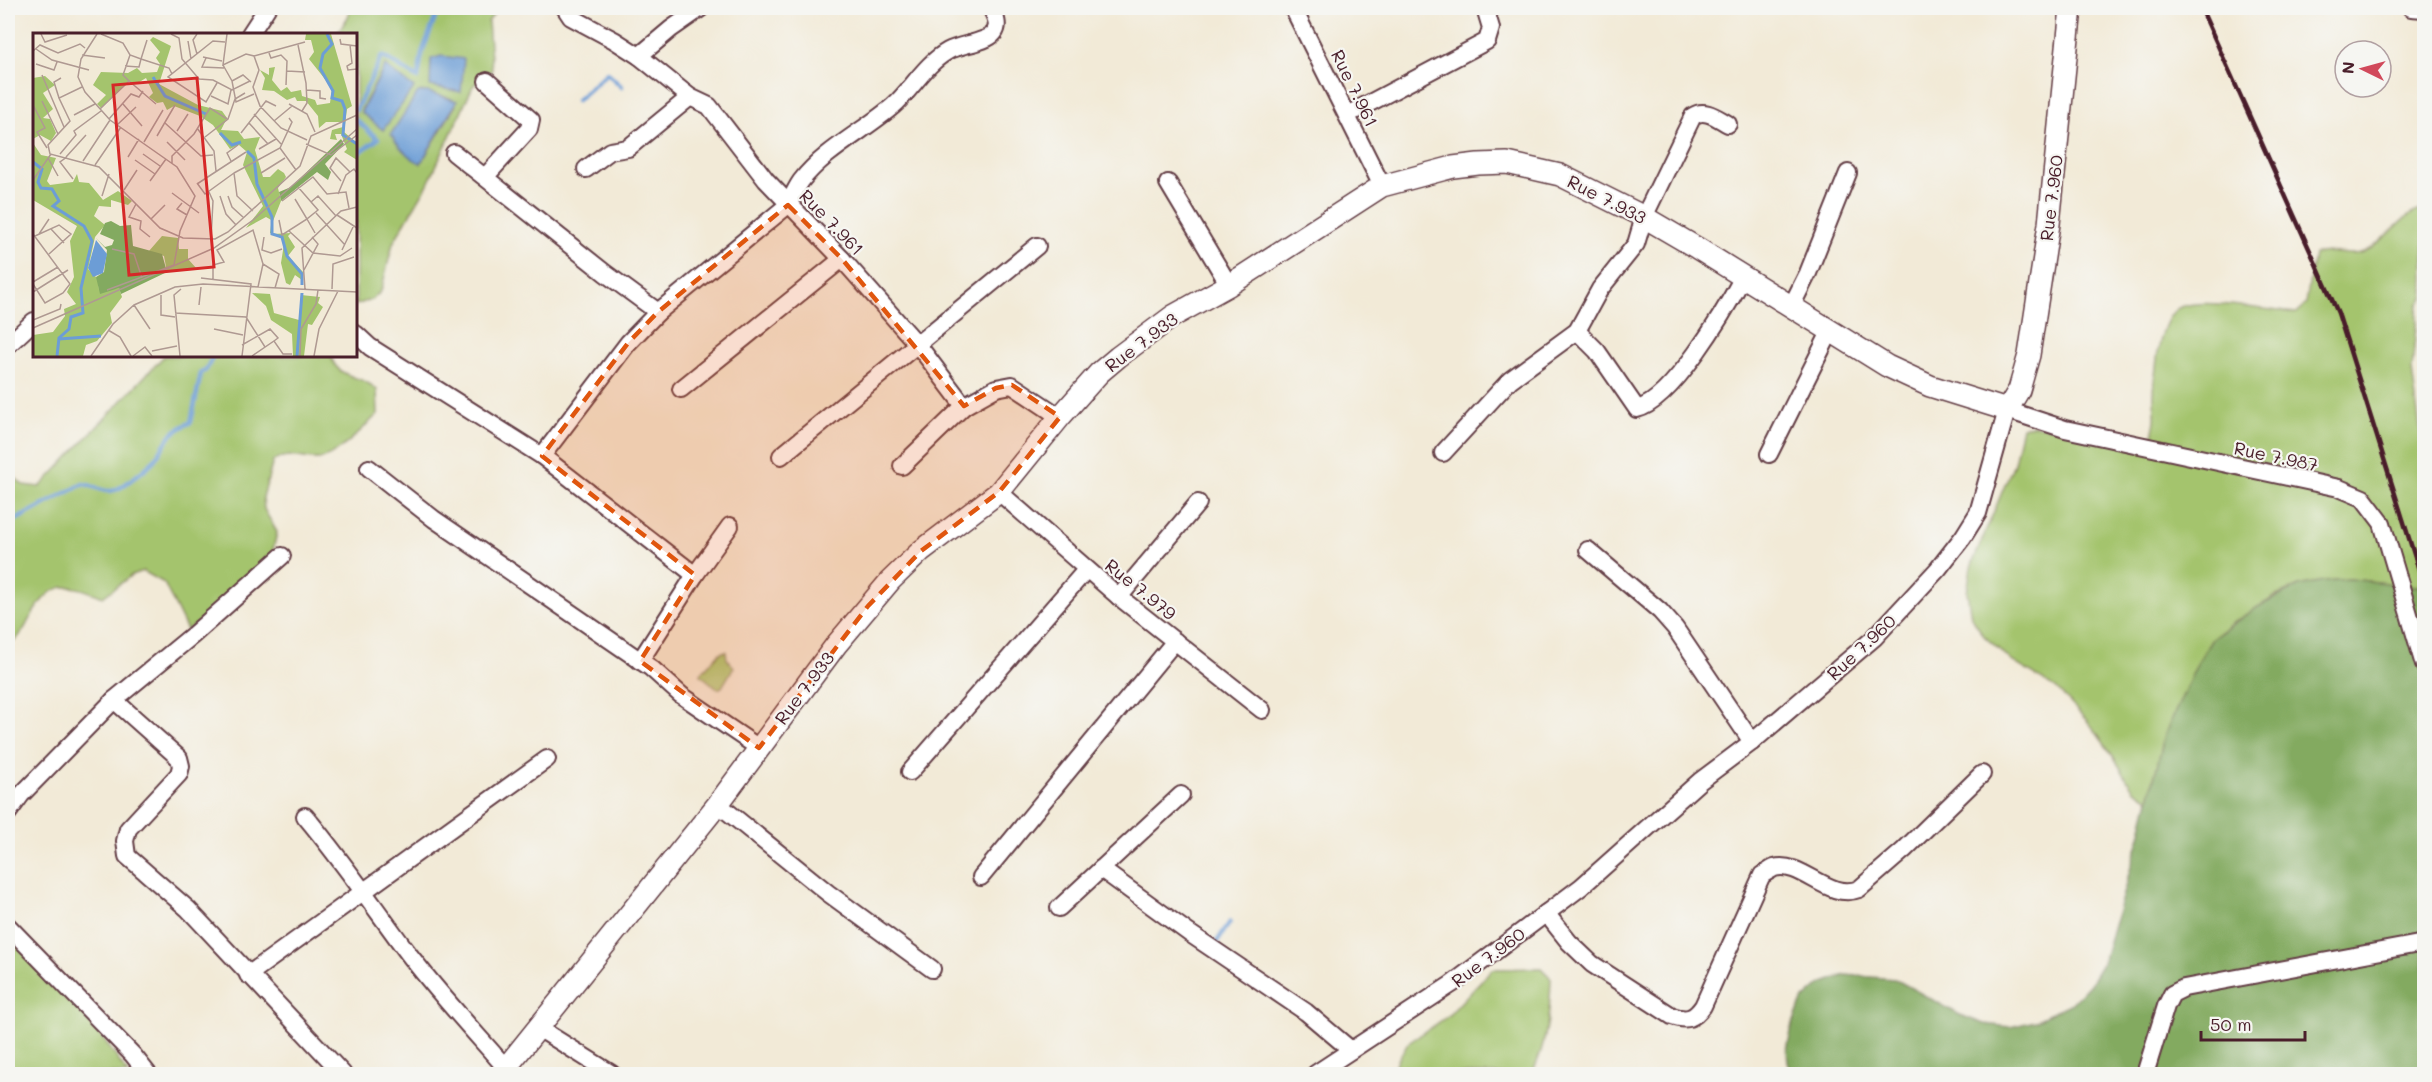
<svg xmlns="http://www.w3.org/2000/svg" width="2432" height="1082" viewBox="0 0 2432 1082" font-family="Mali,sans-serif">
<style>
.green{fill:#a4c46d;stroke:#77724c;stroke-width:1.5;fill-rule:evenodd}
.forest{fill:#83aa60;stroke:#666446;stroke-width:1.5}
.water{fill:#6c9dd6;stroke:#5b5e80;stroke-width:1.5}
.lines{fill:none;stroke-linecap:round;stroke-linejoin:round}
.stream{stroke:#6c9dd6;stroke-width:4.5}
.minor-casing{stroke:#633d45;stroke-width:20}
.tertiary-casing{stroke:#633d45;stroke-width:24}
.minor{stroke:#fff;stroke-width:16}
.tertiary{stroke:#fff;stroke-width:21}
.rail{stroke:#4a1f2b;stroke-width:4.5}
.marked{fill:#e0560e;fill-opacity:0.2;stroke:#e0560e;stroke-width:4.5;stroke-dasharray:12 8;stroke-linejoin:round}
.labels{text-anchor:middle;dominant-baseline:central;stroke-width:4.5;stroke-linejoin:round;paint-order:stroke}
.street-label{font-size:18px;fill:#4a1f2b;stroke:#f6f6f2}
.inset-river{fill:none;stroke:#6c9dd6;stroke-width:3}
.inset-road{fill:none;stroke:#af9992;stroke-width:1.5}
.view{fill:#d62828;fill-opacity:0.15;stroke:#d62828;stroke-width:3}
.inset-edge{fill:none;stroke:#4a1f2b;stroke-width:3}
</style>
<rect width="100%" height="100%" fill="#f6f6f2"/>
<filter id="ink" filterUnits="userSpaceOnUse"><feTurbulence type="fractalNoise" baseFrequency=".0167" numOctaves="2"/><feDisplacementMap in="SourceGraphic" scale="12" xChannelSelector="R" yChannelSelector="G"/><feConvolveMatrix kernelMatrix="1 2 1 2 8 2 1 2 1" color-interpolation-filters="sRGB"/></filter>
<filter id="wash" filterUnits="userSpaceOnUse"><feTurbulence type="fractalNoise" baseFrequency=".008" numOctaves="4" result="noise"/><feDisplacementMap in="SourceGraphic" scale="24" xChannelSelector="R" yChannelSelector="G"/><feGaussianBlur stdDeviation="1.35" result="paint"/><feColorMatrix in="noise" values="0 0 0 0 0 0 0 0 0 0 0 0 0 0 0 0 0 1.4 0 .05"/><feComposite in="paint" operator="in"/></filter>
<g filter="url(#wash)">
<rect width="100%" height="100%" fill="#f2ead7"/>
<g class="green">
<path d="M351 8H498L488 22 492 70 473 86 427 186 393 243 381 291 373 299 356 305V34H337L348 17ZM385 66 395 111 383 130 361 110ZM421 91 450 98 456 105 421 163Z"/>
<path d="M2421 210H2424V296L2418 305 2412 370 2424 458V587L2349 579 2324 581 2299 586 2276 596 2232 623 2212 639 2199 660 2165 734 2149 799 2133 789 2113 756 2090 724 2056 688 2013 662 1984 636 1971 617 1967 592 1971 567 2014 463 2022 427 2034 425 2151 443C2152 435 2154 428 2155 420 2156 411 2153 402 2154 393 2155 371 2158 313 2183 306 2209 298 2267 311 2297 313L2306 303 2314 255C2329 248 2344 257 2360 253 2386 246 2396 217 2421 210Z"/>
<path d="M164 356H331C338 381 361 373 377 390L378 414C365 426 335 459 318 459 300 460 291 451 273 461L263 497 264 509 277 532 272 555 264 565 234 587 219 607 187 630 164 583 143 571 132 575 103 597C65 581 51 581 29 620 23 631 20 639 8 644V471L23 485 40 487Z"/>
<path d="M726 651 727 659 734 667 722 687 718 689 701 675 702 672 720 653Z"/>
<path d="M8 923 89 1018 128 1074H8Z"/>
<path d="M1541 968 1551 978C1550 1012 1547 1043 1532 1074H1390L1407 1044 1448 1016 1492 969Z"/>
</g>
<path class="forest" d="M2349 579 2424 587V1074H1789L1787 1050 1792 1026 1802 1001 1821 984 1846 975 1895 979 1960 1015 1984 1024 2010 1027 2035 1021 2072 1003 2090 984 2103 962 2140 836 2165 734 2199 660 2212 639 2254 609 2299 586 2324 581Z"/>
<g class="water">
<path d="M441 56 464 59 461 92 430 86 431 59Z"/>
<path d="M385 66 414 88 383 130 361 112Z"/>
<path d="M418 92H428L457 101 421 163C409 159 396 144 391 134Z"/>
</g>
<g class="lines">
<g class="stream">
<path d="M577 100 607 73 622 87"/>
<path d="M356 110 382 56 418 78 422 53 436 16 442 10 452 8"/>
<path d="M356 120 378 139 356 155"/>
<path d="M8 524 83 484C94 485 104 494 115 490 122 488 151 465 155 459 161 451 165 443 171 435 176 430 184 426 191 422L201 373 206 370 213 356"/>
<path d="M1214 946 1230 922"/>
</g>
</g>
</g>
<g filter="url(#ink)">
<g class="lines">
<g class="minor-casing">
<g id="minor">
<path d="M565 8 571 17 614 40 639 56 690 97 709 106 766 180 842 259 918 345 964 406 996 388 1012 385 1060 417"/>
<path d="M1293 8 1382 186"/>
<path d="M2411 8 2424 9"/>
<path d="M250 34 267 8"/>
<path d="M639 56 671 29 701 8"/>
<path d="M1347 115 1487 41 1491 28 1485 8"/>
<path d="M454 153 605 273 658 312"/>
<path d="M586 169 610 151 628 148 690 97"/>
<path d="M485 177 529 129 531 120 487 81"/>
<path d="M1168 183 1229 285"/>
<path d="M1791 307 1808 273 1848 173"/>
<path d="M1577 331 1597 351 1637 409C1672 401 1726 309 1743 277"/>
<path d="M356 334 370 347 542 456 695 575"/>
<path d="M8 345 34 321"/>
<path d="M681 389 842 259"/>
<path d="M1443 453 1510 380 1577 331 1600 289 1636 244 1644 217 1693 116C1705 108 1717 118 1728 124"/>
<path d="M1769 454 1830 332"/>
<path d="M542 456 628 343 658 312 788 205C792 197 796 188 801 181 825 150 864 131 893 106 912 89 925 64 948 51 960 44 986 43 994 33 1000 25 995 16 991 8"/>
<path d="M781 456 1037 246"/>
<path d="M902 466 964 406"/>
<path d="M369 468 434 519 651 668 681 695 759 748"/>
<path d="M999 492 1119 597 1262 710"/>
<path d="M1588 550 1660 611 1675 628 1752 742"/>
<path d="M1119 597 1198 503"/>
<path d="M640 661 695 575 730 526"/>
<path d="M114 700 179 758 181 766 179 774 128 829 125 841 127 856 188 909 343 1074"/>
<path d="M910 772 1086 570"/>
<path d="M718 804 828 893 932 969"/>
<path d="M8 813 21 795 114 700 193 635 282 556"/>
<path d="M305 816C341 859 372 904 405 949 436 991 472 1029 506 1068"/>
<path d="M1101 869 1189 933 1306 1012 1351 1050"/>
<path d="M981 877 1175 641"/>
<path d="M1059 908 1181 795"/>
<path d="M1546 913 1569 942 1592 964 1672 1016C1687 1021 1694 1019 1703 1006L1762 875C1766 873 1770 870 1774 868 1802 860 1828 901 1859 889L1904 850 1982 774"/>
<path d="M8 926 133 1055 148 1074"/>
<path d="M248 975 547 759"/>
<path d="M540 1029 612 1074"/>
<path d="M1315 1074 1452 984 1581 887 1700 781 1752 742 1874 638 1938 569 1963 537 1978 513 2007 410 2065 429 2339 488 2363 498 2382 523 2424 665"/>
<path d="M2145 1074 2166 1006 2172 994 2184 988 2424 943"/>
</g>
</g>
<g class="tertiary-casing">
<path id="tertiary" d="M501 1074 718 804 836 645 890 581 921 551 999 492 1060 417 1099 373 1118 357 1173 316 1229 285 1382 186 1453 167 1478 164 1507 163 1560 175 1644 217 1697 248 1887 366 1930 386 2007 410 2019 390 2029 355 2049 224 2071 8"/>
</g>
<use href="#minor" class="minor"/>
<use href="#tertiary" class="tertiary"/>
<path class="rail" d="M2201 8 2338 313 2424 586"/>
</g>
</g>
<path class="marked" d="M788 205 842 259 964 406 996 388 1012 385 1060 417 999 492 921 551 868 606 759 748 640 661 695 575 542 456 628 343 658 312Z"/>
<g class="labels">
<g class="street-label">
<text transform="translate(1355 88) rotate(64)">Rue 7.961</text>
<text transform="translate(2051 198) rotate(-83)">Rue 7.960</text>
<text transform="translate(1607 199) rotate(27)">Rue 7.933</text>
<text transform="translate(832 222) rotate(46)">Rue 7.961</text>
<text transform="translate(1141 342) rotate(-37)">Rue 7.933</text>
<text transform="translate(2276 456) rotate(12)">Rue 7.987</text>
<text transform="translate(1141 589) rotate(39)">Rue 7.979</text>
<text transform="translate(1861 647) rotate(-43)">Rue 7.960</text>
<text transform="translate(804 688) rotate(-53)">Rue 7.933</text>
<text transform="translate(1488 957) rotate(-37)">Rue 7.960</text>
</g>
</g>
<g transform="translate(33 33)">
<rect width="324" height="324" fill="#f2ead7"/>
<path d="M273 1H298L319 73 314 76 311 99 324 110V127L311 119 314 116 308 101H302L304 107 297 106 299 97 310 94 311 89H293L286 95 285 83 273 68H264L262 64 254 67 241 58 229 57 232 45 227 37 236 42V35L242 34 239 47 248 58 254 54 258 59 268 57 269 63 282 67 284 72 297 70 299 55 276 26 281 19 278 7H272ZM120 4 138 13 126 51 165 72 189 78 194 85 188 97 205 98 211 106 227 104 222 117 230 144H237L245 136 251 140 253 144 245 155 248 168 240 188 233 184 213 195 230 173 210 132 214 119 206 112 197 116 180 92 167 83 141 73 134 77 130 69 124 70 116 64 120 60 113 45 103 51 96 49 68 75 64 71 73 62 60 52 68 39 95 40 104 35 109 40 124 39 127 31 123 25 127 19 117 7ZM12 43 22 52 10 60 20 76 10 85 17 86 23 100 18 108 7 102 0 106V45ZM0 110 8 122 23 125 14 148 17 152 40 149 44 141 46 149 56 150 70 167 85 158 99 168 95 172 78 167V174L66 173 61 183 72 192 62 204 55 236 65 246 66 257 86 255 89 264 77 280 79 290 64 308 53 312 50 323H0V302L20 299 32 283 31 276 43 271 34 259 41 244 37 208 44 193 0 167ZM238 192 240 201 258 200 255 203 262 214 255 223 270 239 269 247 262 242 257 252 253 250 248 230 251 211 248 205 237 200ZM129 203 145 205 146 216H155V226L164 236 134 239 131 223 116 218ZM219 260 237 261 241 280 266 287 268 262 287 264 285 270 290 274 279 292 275 291 271 323H260L259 301 238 287 233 273Z" fill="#a4c46d"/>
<path d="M308 106 311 111 292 131 298 139 295 147 284 139 248 168 246 159 258 154ZM78 188 87 193 98 192 100 213 129 221 134 239 88 261 86 255 67 261 63 244 71 239 74 217 62 204 72 214 79 212 81 207 67 201 72 190Z" fill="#83aa60"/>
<path d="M63 207 74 221 70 240 60 244 55 235Z" fill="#6c9dd6"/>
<path class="inset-river" d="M294 1 299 11 290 21 287 35 300 58 299 65 309 68 312 76 310 102 324 111M120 44 132 63 173 81M187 100 199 112 208 109M214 118 221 125 224 151 239 184V201L249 204 254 223 269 241V252M0 129 9 136 5 149 8 155 19 156 26 168 20 173 51 193 59 208 48 255 50 280 38 284 36 296 26 305 24 323M26 306 68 303M264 323 269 260"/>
<path class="inset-road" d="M8 1 12 9 34 2M64 1 48 26 45 44 52 59 77 87 144 134 162 163 147 198 141 232 74 257M68 1 90 10 97 22 108 26 114 7M138 1 146 5 149 26 166 46 180 47 199 57 217 48M164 1 160 7 164 21M194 1 190 32 213 21 221 23 226 37 220 54 227 73 248 95 274 107M307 6 308 11 324 13M155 8 158 26M265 12 273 50 274 70 269 78M317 12 319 30 314 33 315 37 324 36M3 16 19 27 56 37M0 18 7 12 25 20 47 11 52 15M236 20 238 25 248 22 254 28 253 52M49 22 72 25M221 23 272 9M170 24 189 28M173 25 169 34 191 35M3 31 21 37 24 29M190 32 199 48 203 69 221 61M92 33 106 34 108 26 136 35 139 41M254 38 272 39M9 42 31 94M96 48 123 71M199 48 210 42 218 49M184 50 173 69 135 44 180 8 192 9M49 54 26 65 37 88 15 112 17 121 66 134 127 195 150 205 182 206 195 199 267 133 278 103 324 82M274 57 287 58V65L293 66M178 63 195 71 198 57M26 65 21 49 28 45M9 68 25 101M90 71 109 93M256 71 274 81 282 99M0 72 12 95 4 99 14 115M67 76 96 48 90 42 97 22M221 81 248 111M41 82 62 71M76 86 98 61 106 64 110 58M241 88 259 73M132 90 168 123 180 122M216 90 235 111M84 92 103 74M164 95 181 118 183 138M144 98 155 81M208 100 233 68 243 73M124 103 142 72M172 104 195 86 202 66 212 60M111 109 130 77M134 109 152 127M273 111 298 122 324 102M247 115 263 137M226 116 243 106M27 121 43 102 41 98 68 78M110 121 127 133M33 124 53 102M34 124 27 129 40 146M95 124 106 106M15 125 25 143M102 127 122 141M50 128 77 87M198 128 194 120 205 112M139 130V123L161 101 177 75 194 86M62 132 88 94M201 140 247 115 259 89 256 85M228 140 252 125M0 147 18 121M117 148 133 126M308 148 297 135 303 125 317 139M164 150 172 161 201 140 204 163 220 178M164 151 213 119M265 154 285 177 274 186 282 200M91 157 104 137M176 159 180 168 178 206M139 160 166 180M305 161 313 142 321 136 324 140M69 163 76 141M187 163 193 181 203 192M195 163 199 174 211 185M249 168 280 144 294 161 313 159 316 175M278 169 285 163 303 183M149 170 144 176 154 182M103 171 96 184 108 188 107 196 117 204M283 180 312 212M304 182 324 195M118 186 132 172M246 187 249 202 274 186 262 166M18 196 31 210M256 198 280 220 307 223 319 215M0 201 37 251 30 260 12 270 0 251M6 201 16 186M2 203 26 192 38 201 16 221M231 204 229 217 238 220 249 216M79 216 101 221 109 245M309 217 321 192M230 231 246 241 242 255M271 237 285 211 279 204M168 245 218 251 209 323M180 247V232L191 229 184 217 220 197 230 231 225 254M0 249 25 234M272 256 269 215 308 178 324 174M299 256 300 231 321 224M0 259 35 237M128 262V282L142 284M101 272 117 296M166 272 168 254M142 280 213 284 232 314M0 287 27 276 28 271M0 295 181 215 220 187 324 96M181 296 210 302M75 297 87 304 98 323M209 312 237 296 245 305 241 308M119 318 144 313M58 323 80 291 101 272 142 254 170 251 324 259M100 323 112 314 119 323M147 323 141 262 148 256M219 323 241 308 250 321H259M267 323 268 296 283 271 285 257M281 323 286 296 305 258"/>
<path class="view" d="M164 45 181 234 96 242 80 52Z"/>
<rect width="324" height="324" class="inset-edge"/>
</g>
<rect width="2432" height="1082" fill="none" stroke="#f6f6f2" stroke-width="30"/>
<g transform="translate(2363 69) rotate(275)"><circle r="28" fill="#f6f6f2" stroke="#b1a0a2" stroke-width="1.5"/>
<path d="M0-4.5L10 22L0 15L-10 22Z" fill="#d1495b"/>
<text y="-9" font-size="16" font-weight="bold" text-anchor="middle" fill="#4a1f2b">N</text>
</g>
<path d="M2201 1031v9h104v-9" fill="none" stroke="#4a1f2b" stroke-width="3"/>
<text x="2210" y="1031" font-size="18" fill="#4a1f2b" stroke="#f6f6f2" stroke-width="4.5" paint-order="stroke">50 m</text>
</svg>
